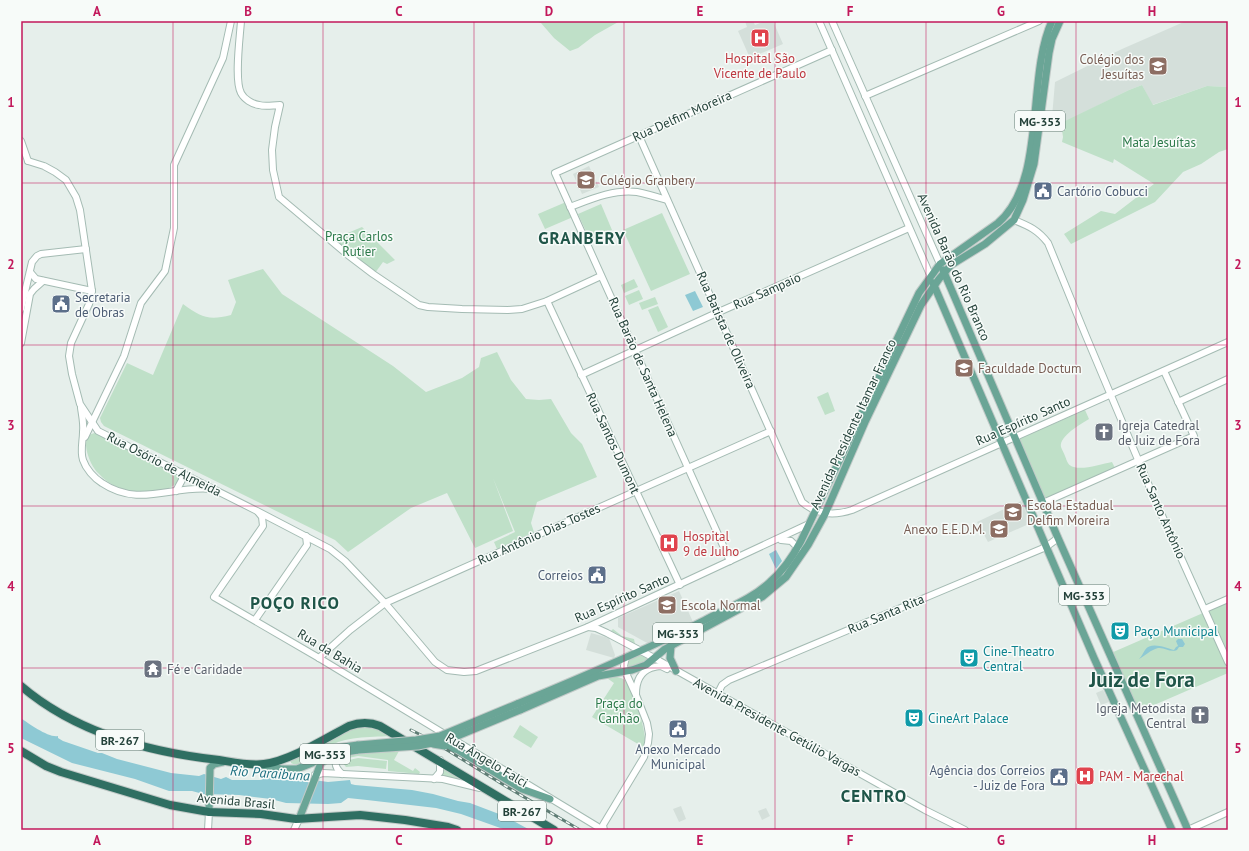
<svg xmlns="http://www.w3.org/2000/svg" width="1249" height="851" viewBox="0 0 1249 851" font-family="'PT Sans',sans-serif">
<style>
.built{fill:#d4dfda}
.green{fill:#bfe0c8}
.water{fill:#8ec9d4}
.lines{fill:none;stroke-linecap:round;stroke-linejoin:round}
.secondary-casing{stroke:#a4bbb3;stroke-width:8}
.primary-casing{stroke:#c2cac8;stroke-width:9}
.highway-casing{stroke:#c2cac8;stroke-width:10}
.secondary{stroke:#fff;stroke-width:6}
.primary{stroke:#6aa596;stroke-width:7}
.highway{stroke:#2f6f62;stroke-width:8}
.rail-casing{stroke:#5f7d75;stroke-width:3}
.rail{stroke:#f7fbf9;stroke-width:1.5;stroke-dasharray:4.5;stroke-linecap:butt}
.primary-bridge-casing{stroke:#c2cac8;stroke-width:9;stroke-linecap:butt}
.primary-bridge{stroke:#6aa596;stroke-width:7}
.grid{fill:none;stroke:#c2185b;stroke-width:1;stroke-opacity:0.55}
.labels{text-anchor:middle;dominant-baseline:central;stroke-width:3;stroke-linejoin:round;paint-order:stroke}
.shield{fill:#f7fbf9;stroke:#637a73;stroke-width:1}
.shield-label{font-size:12px;font-weight:bold;fill:#24423a}
.health-label{font-size:13px;fill:#be3a42;stroke:#f7fbf9;text-anchor:start}
.education-label{font-size:13px;fill:#785e54;stroke:#f7fbf9;text-anchor:start}
.street-label{font-size:13px;fill:#24423a;stroke:#f7fbf9}
.park-label{font-size:13px;fill:#2d7a4b;stroke:#f7fbf9}
.service-label{font-size:13px;fill:#4e5e75;stroke:#f7fbf9;text-anchor:start}
.worship-label{font-size:13px;fill:#5b616d;stroke:#f7fbf9;text-anchor:start}
.culture-label{font-size:13px;fill:#0d838f;stroke:#f7fbf9;text-anchor:start}
.water-label{font-size:14px;font-style:italic;fill:#1c6f80;stroke:#f7fbf9}
.district-label{font-size:17px;font-weight:bold;letter-spacing:1px;fill:#1f5548;stroke:#f7fbf9}
.town-label{font-size:21px;font-weight:bold;fill:#1f5548;stroke:#f7fbf9}
.neatline{fill:none;stroke:#c2185b;stroke-width:1.5}
.grid-label{font-size:13px;text-anchor:middle;font-weight:bold;fill:#c2185b}
</style>
<rect width="100%" height="100%" fill="#e6efeb"/>
<g class="built">
<path d="M745 21H753L755 25 765 21H773L783 44 750 58 738 31 747 27Z"/>
<path d="M1186 21H1228V87L1207 86 1152 105 1142 85 1129 90 1051 129 1055 82 1122 49Z"/>
<path d="M589 166 599 187 582 194 573 174Z"/>
<path d="M1021 501 1031 523 988 542 977 522Z"/>
<path d="M679 591 693 622 649 644 618 627V618Z"/>
<path d="M591 633 609 638 615 655 614 658 586 650Z"/>
<path d="M1103 690 1109 702 1101 705 1096 693Z"/>
<path d="M681 806 686 819 679 822 673 809Z"/>
<path d="M766 808 770 816 762 820 758 811Z"/>
</g>
<g class="green">
<path d="M535 21H620L595 35 578 48 570 51 554 38 541 23Z"/>
<path d="M1142 85 1153 105 1207 86 1228 87V149L1219 152 1201 164 1183 172 1155 202 1071 244 1064 234 1101 211 1115 214 1154 184 1114 159 1113 163 1062 142 1063 137 1061 123 1129 90Z"/>
<path d="M566 202 573 217 545 229 538 214Z"/>
<path d="M601 204 612 230 590 240 578 214Z"/>
<path d="M662 213 690 274 651 291 623 230Z"/>
<path d="M362 227 395 260 387 264 383 262 375 273 331 240Z"/>
<path d="M263 269 282 294 393 366 426 392 462 378 479 367 481 358 497 352 511 380 526 399 539 400 551 399 571 433 582 444 597 477 537 502 531 523 534 532 497 549 494 542 515 532 493 478 513 531 475 548 447 493 411 508 348 552 335 540 104 426 101 422 100 418 127 363 153 375 183 304C201 317 208 321 231 315L236 302 228 280Z"/>
<path d="M634 279 638 287 624 293 621 285Z"/>
<path d="M639 290 643 299 629 305 625 296Z"/>
<path d="M655 297 658 304 642 310 639 303Z"/>
<path d="M658 306 668 327 658 332 648 310Z"/>
<path d="M828 392 835 411 825 415 817 397Z"/>
<path d="M1085 410 1089 419C1081 424 1059 436 1061 447 1062 450 1064 453 1065 456 1067 461 1068 466 1074 467 1083 470 1102 464 1112 462L1115 468 1045 500 1019 439Z"/>
<path d="M99 433 178 475 179 481C171 489 164 490 154 491 133 494 112 489 98 473 89 464 76 431 99 433Z"/>
<path d="M1228 600V653L1208 609Z"/>
<path d="M1203 613 1228 670V673L1138 712 1111 653Z"/>
<path d="M613 629 622 636 634 639 635 644 611 631Z"/>
<path d="M638 655 642 656 648 659 642 664 628 667 629 661Z"/>
<path d="M604 676C611 676 620 676 626 681 634 689 644 726 645 738 645 741 644 744 643 747L592 717 614 683Z"/>
<path d="M520 725 538 737 531 748 513 737Z"/>
<path d="M373 726 393 736C375 737 347 736 332 745 321 752 305 770 291 763V759L354 727Z"/>
<path d="M399 751 394 760 413 771 415 768 420 772 419 774 388 771V760L358 756 348 758 349 760 358 758 387 761 386 769 358 766 346 767 343 763V757L346 755Z"/>
<path d="M443 765 469 782 441 776 443 772Z"/>
</g>
<g class="water">
<path d="M695 291 703 307 693 311 685 295Z"/>
<path d="M776 550 782 561 776 569 769 554Z"/>
<path d="M1178 639H1182L1185 644 1183 647H1179L1177 650C1170 653 1165 647 1158 648 1150 650 1145 656 1139 659 1142 656 1143 653 1145 650 1151 641 1166 648 1174 650L1176 647 1178 646 1176 641Z"/>
<path d="M21 718C29 724 49 738 58 736V738L63 741 98 753H102L117 759 171 773 199 776 204 774 221 779 226 777 232 780H261L266 778 297 781 307 779 328 782 350 780 351 784 355 785 412 790 433 794 458 801 470 803 499 814 506 815V817L530 830H506L461 814 436 808 367 800 348 798 341 803 328 804 286 803 271 799 239 795 203 794 192 791H169L135 779 72 763 21 738Z"/>
</g>
<g class="lines">
<g class="secondary-casing">
<g id="secondary">
<path d="M241 21C240 37 234 80 241 93 244 99 252 104 259 105 266 107 273 105 280 105L275 127 272 150 273 170 279 197 348 255 373 274 419 305 428 307 462 309 508 310 522 309 547 301 601 276"/>
<path d="M819 21 931 277"/>
<path d="M832 21 940 264"/>
<path d="M865 96 1039 21"/>
<path d="M639 136 802 502C817 515 834 516 852 510L1228 342"/>
<path d="M21 141 28 161"/>
<path d="M28 161 44 166 55 172 66 180 76 197 80 210 92 291 89 304 71 343 69 356 72 374 80 404 98 431 257 511 330 549 345 561 385 603 435 662 447 670 464 672 476 671 588 627 809 524"/>
<path d="M570 207C591 199 614 189 637 192 647 194 657 197 667 200"/>
<path d="M1014 220C1029 226 1038 230 1048 243L1086 336 1155 500 1228 662"/>
<path d="M30 272 36 279 92 291"/>
<path d="M547 301 680 585"/>
<path d="M21 309 32 262 37 256 41 254 86 249"/>
<path d="M21 343 30 294 34 289 43 281"/>
<path d="M581 375 721 311 909 228"/>
<path d="M1178 402 1228 379"/>
<path d="M81 408C82 415 84 424 83 432 83 441 80 451 83 460 86 469 94 478 102 483 139 508 172 485 211 489"/>
<path d="M85 437 124 356 141 303 165 271 174 228V165L223 58 231 21"/>
<path d="M176 491 182 480V472"/>
<path d="M1043 503 1194 436 1164 371"/>
<path d="M258 512 262 517 263 526 214 597 319 658 603 830"/>
<path d="M781 540 791 541 798 548"/>
<path d="M730 561 555 173 832 50"/>
<path d="M1205 609 1228 599"/>
<path d="M255 620 307 545 306 536"/>
<path d="M588 627 596 628 607 633 656 659 925 810 965 830"/>
<path d="M319 658 350 630 385 603 771 431"/>
<path d="M718 693 722 685 729 680 1046 547 1058 538"/>
<path d="M636 694C636 682 640 672 651 668 654 667 658 666 661 666 663 667 665 668 667 669"/>
<path d="M342 752C334 760 333 766 342 774"/>
<path d="M315 775 323 773 443 779 480 788"/>
<path d="M434 779 440 772V760"/>
<path d="M208 830 209 812"/>
<path d="M294 830 299 819"/>
<path d="M604 830 603 825 644 757 648 743 649 734 647 723 636 695 625 671 624 666 626 657"/>
<path d="M1188 830 1228 812"/>
</g>
</g>
<g class="primary-casing">
<g id="primary">
<path d="M943 270 1058 538 1188 830"/>
<path d="M933 283 1094 658 1172 830"/>
<path d="M671 646 670 658 676 671"/>
<path d="M517 704C580 678 644 651 705 620 727 608 752 599 770 582 783 571 793 556 801 541L919 293 940 264 998 223C1047 181 1026 77 1052 21"/>
<path d="M520 710 598 676 632 670 646 665 665 649 762 597 786 577 808 545 825 514 865 422 921 305 939 279 951 265 985 244 1014 220 1023 200 1034 164 1049 53 1052 39 1060 21"/>
<path d="M445 746 458 750 522 789 550 799"/>
<path d="M262 765 281 769H297L312 763 336 748 358 745"/>
<path d="M209 812 210 768 214 764 223 762"/>
<path d="M299 819 321 763 334 754 358 750"/>
</g>
</g>
<g class="highway-casing">
<g id="highway">
<path d="M21 686C76 733 148 752 219 760 232 762 251 766 264 764 290 761 326 738 349 726 360 722 370 722 380 726L554 830"/>
<path d="M21 751 46 766 61 772 170 805 209 812 261 814 296 819 360 815 405 820 448 827 457 830"/>
</g>
</g>
<use href="#secondary" class="secondary"/>
<use href="#primary" class="primary"/>
<use href="#highway" class="highway"/>
<g class="rail-casing">
<path id="rail" d="M411 730 431 740 507 787 580 830"/>
</g>
<use href="#rail" class="rail"/>
<g class="primary-bridge-casing">
<g id="primary-bridge">
<path d="M433 744 445 746"/>
<path d="M358 745 416 740 440 736 517 704"/>
<path d="M358 750 418 746 450 739 520 710"/>
</g>
</g>
<use href="#primary-bridge" class="primary-bridge"/>
</g>
<path class="grid" d="M173 21V830M323 21V830M474 21V830M624 21V830M775 21V830M926 21V830M1076 21V830M21 183H1228M21 345H1228M21 506H1228M21 668H1228"/>
<defs>
<g id="hospital-square" transform="scale(1)"><rect x="-9" y="-9" width="18" height="18" rx="4" fill="#e0444e" stroke="#f7fbf9"/><path d="M-5-5h3v3.5h4V-5h3V5h-3V1.5h-4V5h-3Z" fill="#fff"/></g>
<g id="school-square" transform="scale(1)"><rect x="-9" y="-9" width="18" height="18" rx="4" fill="#8d6e63" stroke="#f7fbf9"/><path d="M0-5L7-2L0 1L-7-2ZM-4 1L0 2.5L4 1V4Q0 6-4 4Z" fill="#fff"/></g>
<g id="civic-square" transform="scale(1)"><rect x="-9" y="-9" width="18" height="18" rx="4" fill="#5c6f8a" stroke="#f7fbf9"/><path d="M-.6-6.5H3V-4.5H.6V-3L4-1V1h2V6H-6V1h2V-1L-.6-3ZM-1.2 2.5V6h2.4V2.5Z" fill="#fff"/></g>
<g id="university-square" transform="scale(1)"><rect x="-9" y="-9" width="18" height="18" rx="4" fill="#8d6e63" stroke="#f7fbf9"/><path d="M0-5L7-2L0 1L-7-2ZM-4 1L0 2.5L4 1V4Q0 6-4 4Z" fill="#fff"/></g>
<g id="church-square" transform="scale(1)"><rect x="-9" y="-9" width="18" height="18" rx="4" fill="#6b7280" stroke="#f7fbf9"/><path d="M-1.2-6h2.4v3.5h3.3v2.4h-3.3V6h-2.4V-.1h-3.3v-2.4h3.3Z" fill="#fff"/></g>
<g id="theatre-square" transform="scale(1)"><rect x="-9" y="-9" width="18" height="18" rx="4" fill="#0f9aa8" stroke="#f7fbf9"/><path d="M-5-5.5Q0-4 5-5.5V0Q5 5 0 6Q-5 5-5 0ZM-3.3-2.5H-1v1.5H-3.3ZM1-2.5H3.3v1.5H1ZM-2.8 1Q0 5.5 2.8 1Z" fill="#fff"/></g>
<g id="temple-square" transform="scale(1)"><rect x="-9" y="-9" width="18" height="18" rx="4" fill="#6b7280" stroke="#f7fbf9"/><path d="M0-6L5-2H3V0L6.5 2.5H4V6H1.5V3h-3V6H-4V2.5H-6.5L-3 0V-2H-5Z" fill="#fff"/></g>
</defs>
<g fill-rule="evenodd">
<use href="#hospital-square" x="760" y="38"/>
<use href="#school-square" x="1158" y="66"/>
<use href="#school-square" x="586" y="180"/>
<use href="#civic-square" x="1043" y="191"/>
<use href="#civic-square" x="61" y="304"/>
<use href="#university-square" x="964" y="368"/>
<use href="#church-square" x="1104" y="432"/>
<use href="#school-square" x="1013" y="512"/>
<use href="#school-square" x="999" y="529"/>
<use href="#hospital-square" x="669" y="543"/>
<use href="#civic-square" x="597" y="575"/>
<use href="#school-square" x="667" y="605"/>
<use href="#theatre-square" x="1120" y="631"/>
<use href="#theatre-square" x="969" y="658"/>
<use href="#temple-square" x="153" y="669"/>
<use href="#church-square" x="1200" y="715"/>
<use href="#theatre-square" x="914" y="718"/>
<use href="#civic-square" x="678" y="729"/>
<use href="#hospital-square" x="1085" y="776"/>
<use href="#civic-square" x="1059" y="777"/>
</g>
<g class="labels">
<g class="shield">
<rect x="1015" y="111" width="50" height="20" rx="3"/>
<rect x="1059" y="585" width="50" height="20" rx="3"/>
<rect x="653" y="623" width="50" height="20" rx="3"/>
<rect x="96" y="730" width="48" height="20" rx="3"/>
<rect x="300" y="744" width="50" height="20" rx="3"/>
<rect x="498" y="801" width="48" height="20" rx="3"/>
</g>
<g class="shield-label">
<text x="1040" y="121">MG-353</text>
<text x="1084" y="595">MG-353</text>
<text x="678" y="633">MG-353</text>
<text x="120" y="740">BR-267</text>
<text x="325" y="754">MG-353</text>
<text x="522" y="811">BR-267</text>
</g>
<g class="health-label">
<text x="760" y="58" text-anchor="middle">Hospital São<tspan x="760" dy="15">Vicente de Paulo</tspan></text>
<text x="683" y="536">Hospital<tspan x="683" dy="15">9 de Julho</tspan></text>
<text x="1099" y="776">PAM - Marechal</text>
</g>
<g class="education-label">
<text x="1144" y="59" text-anchor="end">Colégio dos<tspan x="1144" dy="15">Jesuítas</tspan></text>
<text x="600" y="180">Colégio Granbery</text>
<text x="978" y="368">Faculdade Doctum</text>
<text x="1027" y="505">Escola Estadual<tspan x="1027" dy="15">Delfim Moreira</tspan></text>
<text x="985" y="529" text-anchor="end">Anexo E.E.D.M.</text>
<text x="681" y="605">Escola Normal</text>
</g>
<g class="street-label">
<text transform="translate(682 116) rotate(-24)">Rua Delfim Moreira</text>
<text transform="translate(954 267) rotate(66)">Avenida Barão do Rio Branco</text>
<text transform="translate(767 291) rotate(-24)">Rua Sampaio</text>
<text transform="translate(726 330) rotate(66)">Rua Batista de Oliveira</text>
<text transform="translate(643 367) rotate(66)">Rua Barão de Santa Helena</text>
<text transform="translate(1023 421) rotate(-24)">Rua Espírito Santo</text>
<text transform="translate(853 424) rotate(-65)">Avenida Presidente Itamar Franco</text>
<text transform="translate(613 443) rotate(65)">Rua Santos Dumont</text>
<text transform="translate(164 464) rotate(27)">Rua Osório de Almeida</text>
<text transform="translate(1161 511) rotate(66)">Rua Santo Antônio</text>
<text transform="translate(539 534) rotate(-24)">Rua Antônio Dias Tostes</text>
<text transform="translate(622 598) rotate(-24)">Rua Espírito Santo</text>
<text transform="translate(886 614) rotate(-23)">Rua Santa Rita</text>
<text transform="translate(330 651) rotate(31)">Rua da Bahia</text>
<text transform="translate(777 727) rotate(29)">Avenida Presidente Getúlio Vargas</text>
<text transform="translate(487 760) rotate(31)">Rua Ângelo Falci</text>
<text transform="translate(236 801) rotate(5)">Avenida Brasil</text>
</g>
<g class="park-label">
<text x="1159" y="142">Mata Jesuítas</text>
<text x="359" y="236">Praça Carlos<tspan x="359" dy="15">Rutier</tspan></text>
<text x="619" y="703">Praça do<tspan x="619" dy="15">Canhão</tspan></text>
</g>
<g class="service-label">
<text x="1057" y="191">Cartório Cobucci</text>
<text x="75" y="297">Secretaria<tspan x="75" dy="15">de Obras</tspan></text>
<text x="583" y="575" text-anchor="end">Correios</text>
<text x="678" y="749" text-anchor="middle">Anexo Mercado<tspan x="678" dy="15">Municipal</tspan></text>
<text x="1045" y="770" text-anchor="end">Agência dos Correios<tspan x="1045" dy="15">- Juiz de Fora</tspan></text>
</g>
<g class="worship-label">
<text x="1118" y="425">Igreja Catedral<tspan x="1118" dy="15">de Juiz de Fora</tspan></text>
<text x="167" y="669">Fé e Caridade</text>
<text x="1186" y="708" text-anchor="end">Igreja Metodista<tspan x="1186" dy="15">Central</tspan></text>
</g>
<g class="culture-label">
<text x="1134" y="631">Paço Municipal</text>
<text x="983" y="651">Cine-Theatro<tspan x="983" dy="15">Central</tspan></text>
<text x="928" y="718">CineArt Palace</text>
</g>
<g class="water-label">
<text transform="translate(270 773) rotate(4)">Rio Paraibuna</text>
</g>
<g class="district-label">
<text x="582" y="238">GRANBERY</text>
<text x="295" y="603">POÇO RICO</text>
<text x="874" y="796">CENTRO</text>
</g>
<g class="town-label">
<text x="1142" y="679">Juiz de Fora</text>
</g>
</g>
<rect width="1249" height="851" fill="none" stroke="#f7fbf9" stroke-width="44"/>
<rect x="22" y="22" width="1205" height="807" class="neatline"/>
<g class="grid-label">
<text x="97" y="16">A</text>
<text x="248" y="16">B</text>
<text x="399" y="16">C</text>
<text x="549" y="16">D</text>
<text x="700" y="16">E</text>
<text x="850" y="16">F</text>
<text x="1001" y="16">G</text>
<text x="1152" y="16">H</text>
<text x="11" y="107">1</text>
<text x="1238" y="107">1</text>
<text x="11" y="269">2</text>
<text x="1238" y="269">2</text>
<text x="11" y="430">3</text>
<text x="1238" y="430">3</text>
<text x="11" y="591">4</text>
<text x="1238" y="591">4</text>
<text x="11" y="753">5</text>
<text x="1238" y="753">5</text>
<text x="97" y="845">A</text>
<text x="248" y="845">B</text>
<text x="399" y="845">C</text>
<text x="549" y="845">D</text>
<text x="700" y="845">E</text>
<text x="850" y="845">F</text>
<text x="1001" y="845">G</text>
<text x="1152" y="845">H</text>
</g>
</svg>
